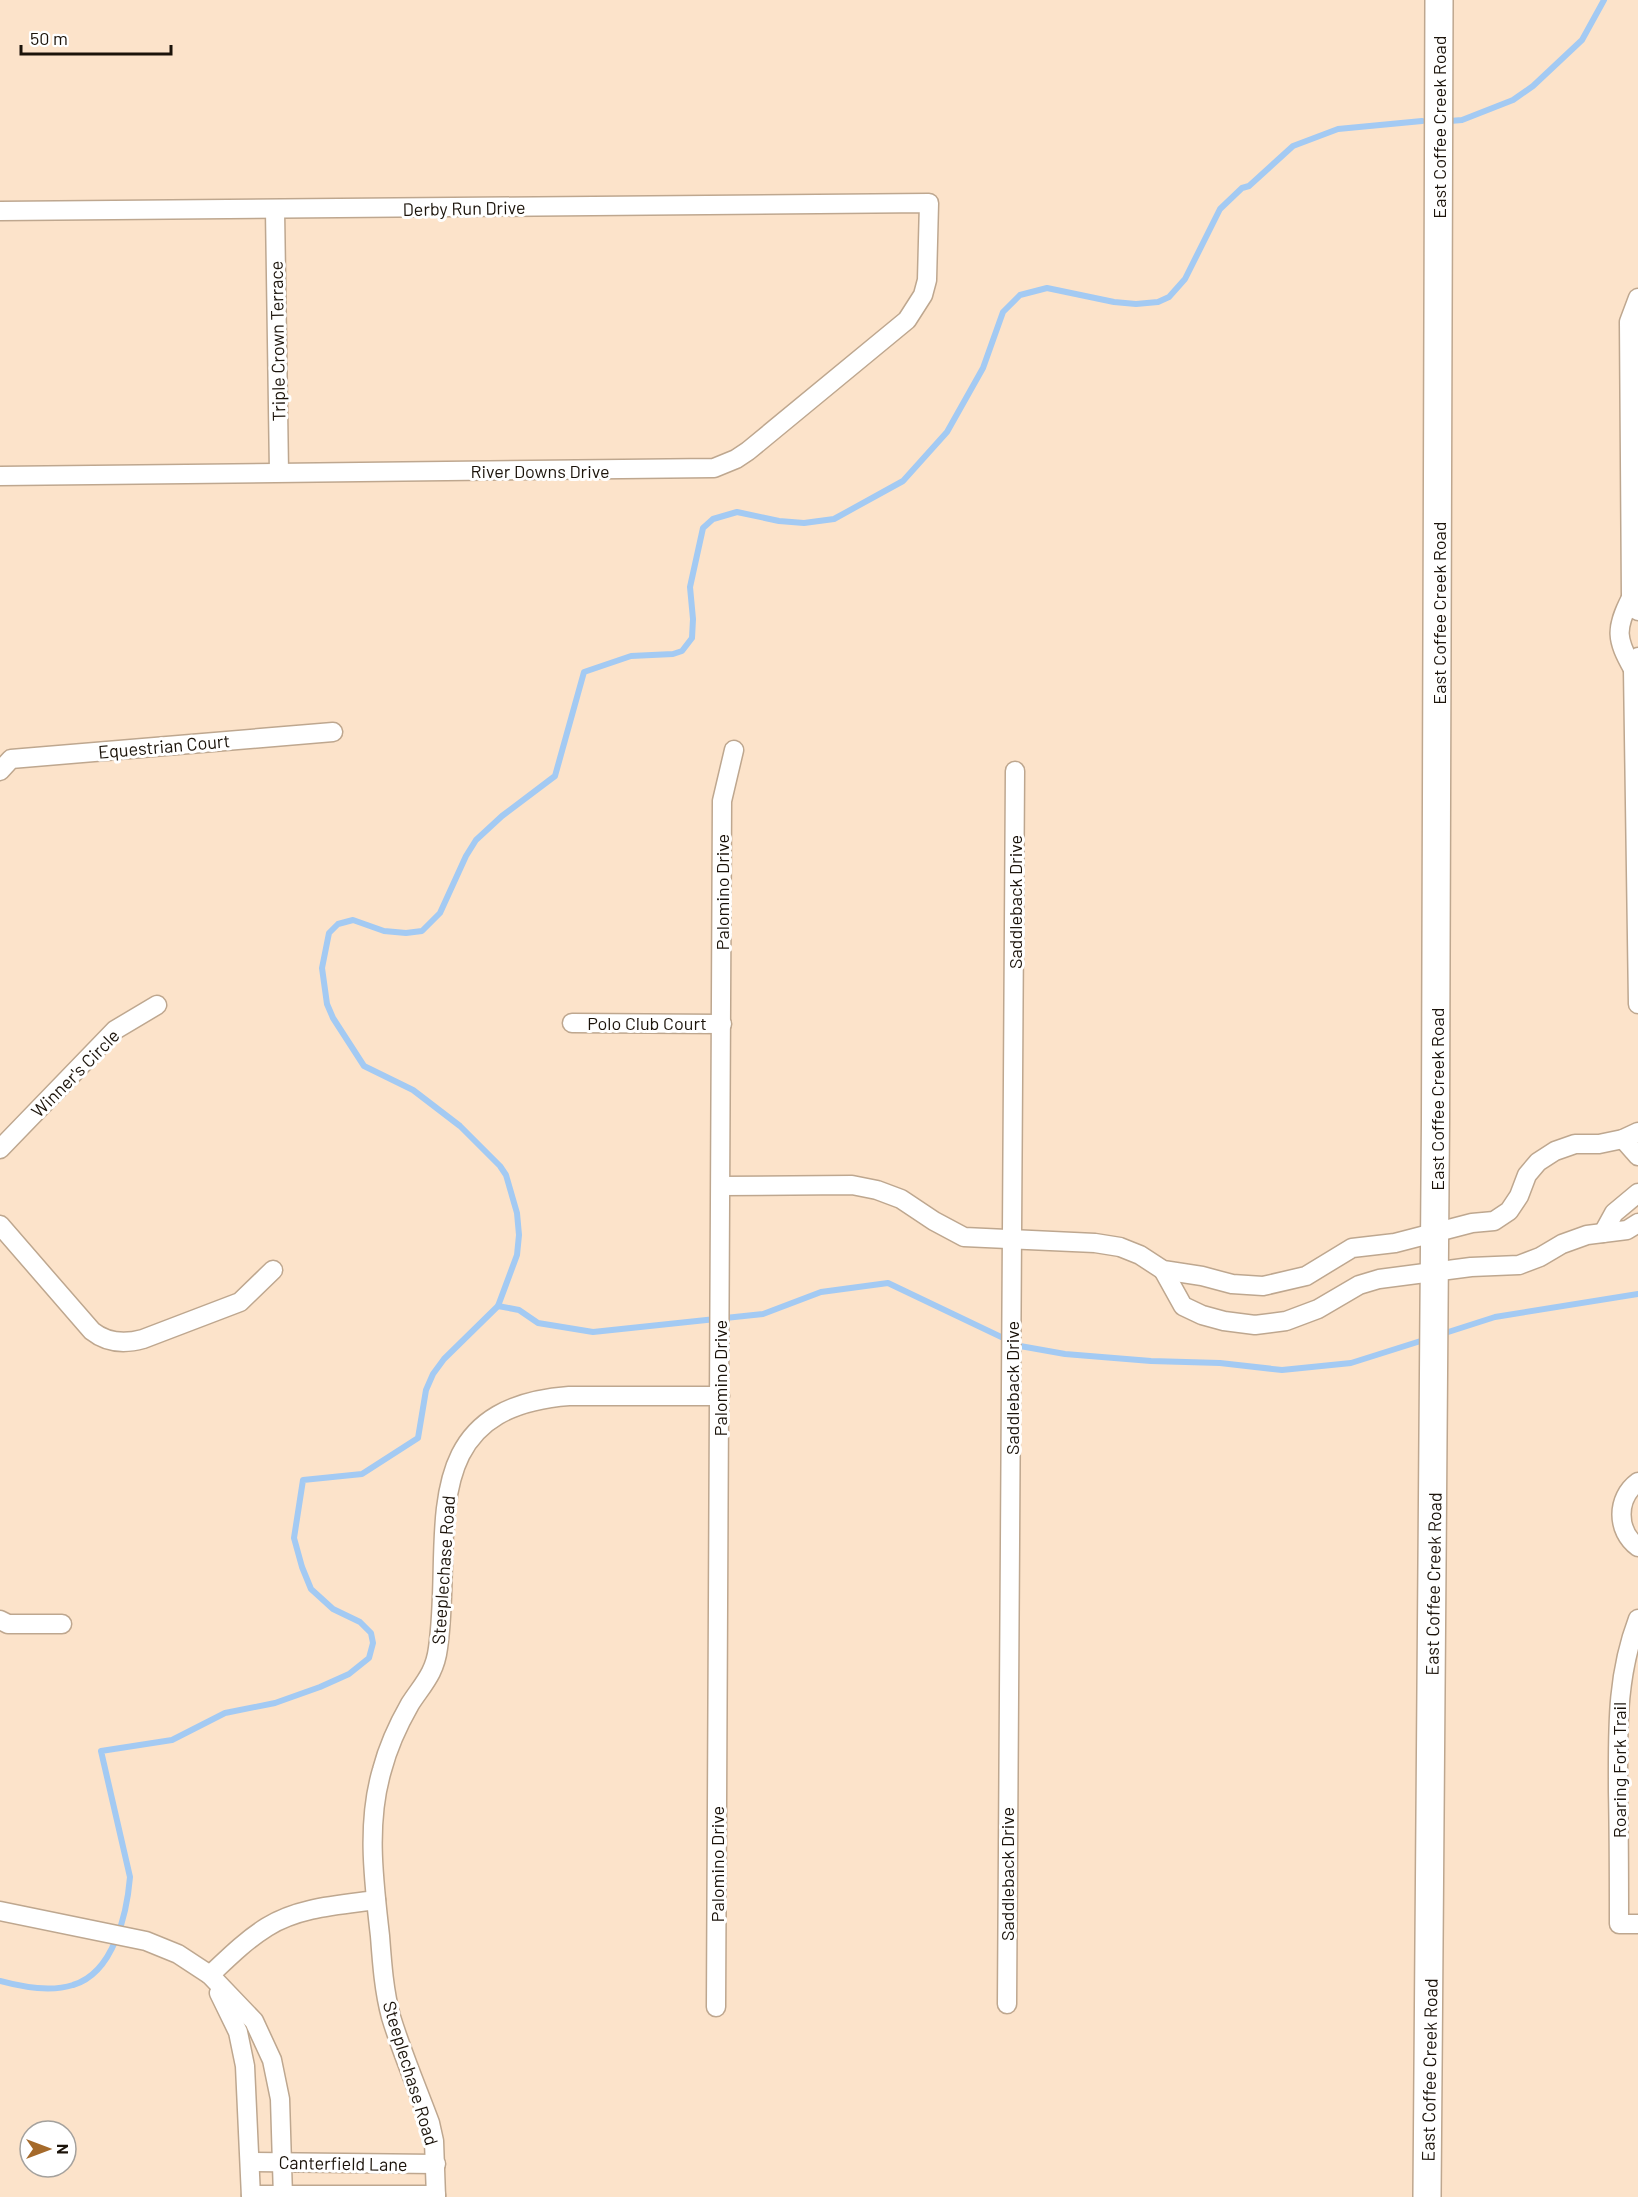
<svg xmlns="http://www.w3.org/2000/svg" width="1638" height="2197" viewBox="0 0 1638 2197" font-family="Barlow,sans-serif">
<style>
.lines{fill:none;stroke-linecap:round;stroke-linejoin:round}
.stream{stroke:#a3caf3;stroke-width:6}
.street-casing{stroke:#bea78f;stroke-width:21}
.secondary-casing{stroke:#bea78f;stroke-width:30}
.street{stroke:#fff;stroke-width:18}
.secondary{stroke:#fff;stroke-width:27}
.labels{text-anchor:middle;dominant-baseline:central;stroke-width:6;stroke-linejoin:round;paint-order:stroke}
.street-label{font-size:18px;fill:#1b130a;stroke:#fff}
</style>
<rect width="100%" height="100%" fill="#fce3ca"/>
<g class="lines">
<g class="stream">
<path d="M1450 121 1462 120 1513 100 1533 86 1582 40 1604 0"/>
<path d="M498 1306 519 1310 538 1323 593 1332 763 1314 821 1292 888 1283 1020 1346 1065 1354 1151 1361 1220 1363 1282 1370 1351 1363 1427 1339"/>
<path d="M1442 1334 1495 1317 1638 1294"/>
<path d="M0 1981C22 1987 51 1992 73 1985 114 1973 127 1913 130 1877L101 1751 172 1740 225 1713 275 1703 320 1687 349 1674 369 1658 373 1643 371 1633 360 1622 333 1609 311 1589 302 1567 294 1538 303 1480 362 1474 418 1438 426 1390 433 1374 444 1359 498 1306 517 1255 519 1235 517 1213 506 1175 500 1166 460 1126 413 1090 364 1066 333 1018 327 1004 322 968 329 933 338 924 353 920 384 931 406 933 422 931 440 913 466 856 476 840 502 816 555 776 584 672 631 656 673 654 682 651 692 638 693 619 690 587 703 528 713 519 737 512 779 521 804 523 834 519 903 481 947 432 983 368 1003 312 1020 295 1047 288 1114 302 1136 304 1158 302 1169 297 1185 279 1220 209 1242 188 1249 186 1293 146 1338 129 1422 121"/>
</g>
<g class="street-casing">
<g id="street">
<path d="M275 210 279 472"/>
<path d="M0 211 929 203 927 280 923 295 907 320 748 451 736 459 714 468 0 476"/>
<path d="M1638 298 1629 322 1631 598 1638 611"/>
<path d="M1631 598C1615 629 1616 639 1633 669"/>
<path d="M1638 657 1633 669 1638 1004"/>
<path d="M0 771 11 759 333 732"/>
<path d="M572 1023 722 1024"/>
<path d="M1623 1139 1638 1156"/>
<path d="M0 1149 115 1030 157 1005"/>
<path d="M721 1186 852 1185 877 1190 901 1199 934 1221 964 1237 1095 1243 1120 1247 1140 1255 1163 1270 1202 1276 1232 1284 1263 1286 1306 1276 1352 1248 1395 1243 1472 1223 1494 1221 1509 1211 1519 1196 1527 1175 1538 1162 1555 1151 1575 1144H1599L1623 1139 1638 1132"/>
<path d="M0 1225 92 1331C107 1343 125 1344 143 1339L240 1302 273 1270"/>
<path d="M1603 1233 1614 1213 1638 1193"/>
<path d="M1163 1270 1183 1306 1202 1315 1224 1321 1255 1325 1286 1321 1318 1309 1359 1285 1379 1279 1471 1267 1519 1265 1540 1257 1562 1244 1587 1235 1627 1230 1638 1223"/>
<path d="M1638 1482C1616 1498 1616 1531 1638 1547"/>
<path d="M1638 1619C1616 1677 1618 1730 1618 1791 1619 1835 1619 1880 1619 1924H1638"/>
<path d="M0 1620 8 1624H62"/>
<path d="M0 1911 146 1941 178 1954 210 1975 254 2021 272 2060 280 2099 283 2197"/>
<path d="M210 1975C228 1958 246 1940 267 1927 299 1907 340 1905 376 1900"/>
<path d="M219 1993 238 2032 245 2066 251 2197"/>
<path d="M1007 2004 1015 771"/>
<path d="M716 2007 722 801 734 750"/>
<path d="M251 2162 436 2164"/>
<path d="M251 2195H436"/>
<path d="M436 2197 434 2141 430 2123C417 2088 402 2053 391 2017 384 1991 382 1963 380 1936 374 1882 366 1824 382 1770 388 1747 398 1725 410 1704 423 1684 435 1673 438 1648 454 1538 410 1408 569 1396H720"/>
</g>
</g>
<g class="secondary-casing">
<path id="secondary" d="M1427 2197C1434 1465 1439 732 1439 0"/>
</g>
<use href="#street" class="street"/>
<use href="#secondary" class="secondary"/>
</g>
<g class="labels">
<g class="street-label">
<text transform="translate(1439 127) rotate(-90)">East Coffee Creek Road</text>
<text transform="translate(464 208) rotate(-1)">Derby Run Drive</text>
<text transform="translate(277 341) rotate(-91)">Triple Crown Terrace</text>
<text x="540" y="471">River Downs Drive</text>
<text transform="translate(1439 613) rotate(-90)">East Coffee Creek Road</text>
<text transform="translate(164 746) rotate(-5)">Equestrian Court</text>
<text transform="translate(722 892) rotate(-90)">Palomino Drive</text>
<text transform="translate(1015 902) rotate(-90)">Saddleback Drive</text>
<text x="647" y="1023">Polo Club Court</text>
<text transform="translate(75 1073) rotate(-45)">Winner's Circle</text>
<text transform="translate(1437 1099) rotate(-90)">East Coffee Creek Road</text>
<text transform="translate(720 1378) rotate(-90)">Palomino Drive</text>
<text transform="translate(1012 1388) rotate(-90)">Saddleback Drive</text>
<text transform="translate(443 1570) rotate(-86)">Steeplechase Road</text>
<text transform="translate(1433 1584) rotate(-89)">East Coffee Creek Road</text>
<text transform="translate(1619 1770) rotate(-90)">Roaring Fork Trail</text>
<text transform="translate(717 1864) rotate(-90)">Palomino Drive</text>
<text transform="translate(1007 1874) rotate(-90)">Saddleback Drive</text>
<text transform="translate(1429 2070) rotate(-89)">East Coffee Creek Road</text>
<text transform="translate(411 2073) rotate(73)">Steeplechase Road</text>
<text transform="translate(343 2163) rotate(1)">Canterfield Lane</text>
</g>
</g>
<g transform="translate(48 2149) rotate(90)"><circle r="28" fill="#ffffff" stroke="#a4a19d" stroke-width="1.5"/>
<path d="M0-4.5L10 22L0 15L-10 22Z" fill="#a56a2b"/>
<text y="-9" font-size="16" font-weight="bold" text-anchor="middle" fill="#1b130a">N</text>
</g>
<path d="M21 45v9h150v-9" fill="none" stroke="#1b130a" stroke-width="3"/>
<text x="30" y="45" font-size="18" fill="#1b130a" stroke="#ffffff" stroke-width="4.5" paint-order="stroke">50 m</text>
</svg>
